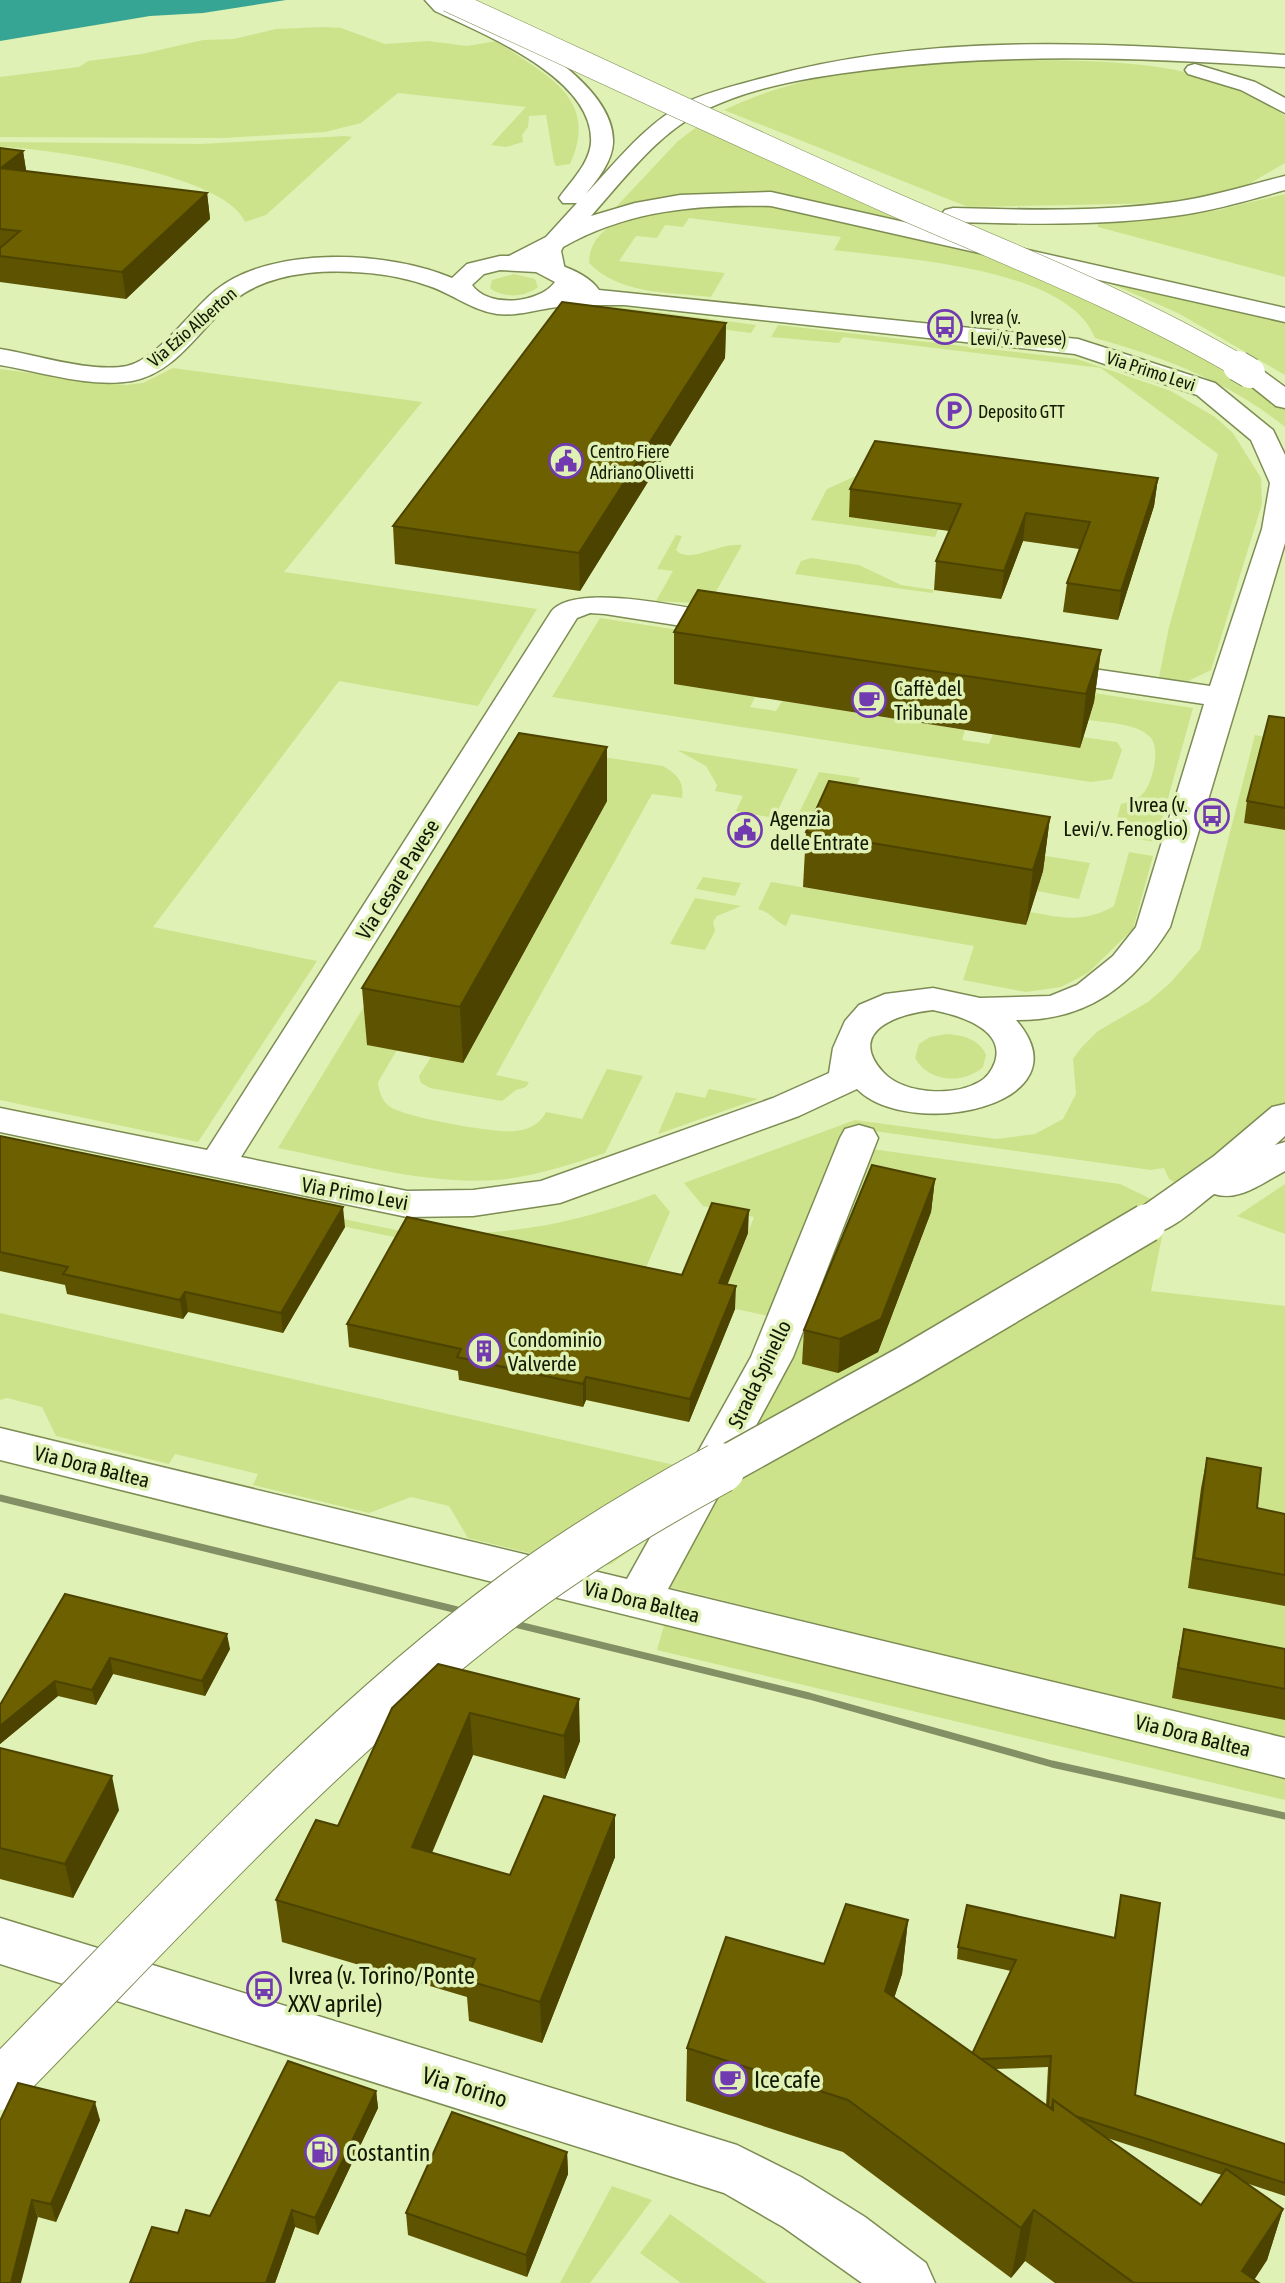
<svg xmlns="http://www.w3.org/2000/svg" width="1285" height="2283" viewBox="0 0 1285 2283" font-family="'Asap Condensed',sans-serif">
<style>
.green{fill:#cce38c}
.water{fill:#37a594}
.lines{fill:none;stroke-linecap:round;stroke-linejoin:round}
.minor-casing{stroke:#7d8c53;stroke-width:3}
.major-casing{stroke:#7d8c53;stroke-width:3}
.minor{fill:#fff;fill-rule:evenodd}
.major{fill:#fff;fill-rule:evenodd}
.rail{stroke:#838f64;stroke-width:7}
.major-bridge-far3-casing{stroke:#7d8c53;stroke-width:24;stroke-linecap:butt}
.major-bridge-far2-casing{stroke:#7d8c53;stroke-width:32;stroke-linecap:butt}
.major-bridge-far1-casing{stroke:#7d8c53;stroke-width:41;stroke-linecap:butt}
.major-bridge-casing{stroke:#7d8c53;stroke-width:52;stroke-linecap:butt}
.major-bridge-far3{stroke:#fff;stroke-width:23}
.major-bridge-far2{stroke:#fff;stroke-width:30}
.major-bridge-far1{stroke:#fff;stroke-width:38}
.major-bridge{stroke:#fff;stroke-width:50}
.wall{fill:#5d5301;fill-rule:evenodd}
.shaded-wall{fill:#4c4301}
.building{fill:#6c6001;stroke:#4c4301;stroke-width:2}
.labels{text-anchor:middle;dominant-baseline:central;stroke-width:7;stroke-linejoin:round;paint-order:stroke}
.far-poi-label{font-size:18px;fill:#131803;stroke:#dff1b4;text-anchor:start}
.far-street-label{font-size:18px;fill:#131803;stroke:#dff1b4}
.poi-label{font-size:21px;fill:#131803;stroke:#dff1b4;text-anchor:start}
.street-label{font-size:21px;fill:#131803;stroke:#dff1b4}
.near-poi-label{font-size:24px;fill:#131803;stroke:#dff1b4;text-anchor:start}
.near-street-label{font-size:24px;fill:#131803;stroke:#dff1b4}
</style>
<rect width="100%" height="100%" fill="#dff1b4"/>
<g class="green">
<path d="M323 27 341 28 385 44 428 41 467 46 497 41C543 75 601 96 570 164L556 166 554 162 546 115 529 116 528 127 522 135 523 142 506 147 491 145 526 107 398 93 361 123 325 132 224 138 0 137V77L79 67 88 61 142 54 203 40 234 39 276 29Z"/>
<path d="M1007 60C1098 61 1209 57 1285 116V163L1247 185 1204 197 1167 203 968 207 724 110C811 68 912 63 1007 60Z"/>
<path d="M706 120 952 232 765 194C712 190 665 196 614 209L678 141Z"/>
<path d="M345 136 352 137 266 215 245 222C226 174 48 148 0 147V142L200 144Z"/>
<path d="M1285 194V277L1098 227V223L1108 219 1214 211Z"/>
<path d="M767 205 995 254 1170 334 1285 409V427C1228 381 1165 358 1095 338 1068 267 901 259 834 250L841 237 689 218 683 227 665 225 657 238 636 236 619 261 725 273 711 297C670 292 620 295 589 263 590 197 722 206 767 205Z"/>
<path d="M514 274 535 279 538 287C524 298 503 298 490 288L492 280Z"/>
<path d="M1098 278 1285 320V375L1178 313Z"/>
<path d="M605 305 756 325 751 333 574 310Z"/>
<path d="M778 325 1077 359 1171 391 1215 417 1233 433 1261 478 1262 504 1211 670 1186 682H1158L1169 627 1218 454 1101 368 843 337 839 343 771 337Z"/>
<path d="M173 368 422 402 284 572 537 609 478 706 339 681 153 927 317 961 198 1142 0 1100V369L125 385 143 383Z"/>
<path d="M873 468 849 517 938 530 935 537 811 520 827 489Z"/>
<path d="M676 535 682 536 676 550C689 565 719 542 742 545L713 597 695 603 656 601 673 571 657 569Z"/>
<path d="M811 558 859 565 901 585 934 590 932 593 795 574 801 561Z"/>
<path d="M600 618 1193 708 1156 842 1124 837 1129 821 1117 818 1121 804C1130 802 1140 799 1145 791 1153 780 1160 749 1151 738 1138 723 1107 723 1089 720L674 684 755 697 750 707 776 711 782 701 965 730 962 740 989 744 993 734 1079 748 1083 737 1117 742 1122 750 1112 779 1091 782 552 697Z"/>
<path d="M1255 735 1265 737 1244 823 1285 830V1103L1187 1190 1169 1179 1164 1168 1151 1170 846 1127 769 1316 0 1154 2 1148 396 1230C491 1240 566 1227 655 1194L670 1212 641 1279 723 1296 754 1217 703 1206 684 1183 855 1120 996 1139 1035 1134 1063 1119 1076 1094 1073 1059 1081 1048 1098 1031 1148 1002 1170 983 1200 949Z"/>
<path d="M523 745 663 766C678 775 684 781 682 798L652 794 496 1075 529 1082 526 1087 516 1090 502 1101 430 1088 421 1083 419 1076 431 1057 463 1063 607 801 367 1044 397 1050 378 1082C379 1090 381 1100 389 1106 402 1117 498 1134 516 1131 530 1129 540 1124 546 1112L582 1119 607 1069 643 1076 605 1153C569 1165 533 1177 496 1180 423 1185 349 1162 278 1148Z"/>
<path d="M677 750 798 769 774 818 736 811 743 796 715 791 717 785 706 766Z"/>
<path d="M819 772 860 778 853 794 888 831 1090 863 1079 899 1037 891 1043 871 795 821Z"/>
<path d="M1129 852 1153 856 1133 929 1088 973 1061 987 1026 992 963 980 974 946 791 914 786 926C775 922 771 912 758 909L771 882 1026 925 1030 912C1062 918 1085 923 1114 906Z"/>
<path d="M703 877 741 883 735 896 696 889Z"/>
<path d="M695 898 741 906 717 916 713 922 715 931 705 950 670 944Z"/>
<path d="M946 1034C963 1035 979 1039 986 1055L983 1067C963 1085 928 1082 915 1058L919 1044 930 1037Z"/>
<path d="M709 1089 758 1099 658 1134 676 1092 705 1098Z"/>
<path d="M872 1149 1120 1184 1168 1207 1151 1291 1285 1306V1739L669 1587Z"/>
<path d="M1285 1184V1234L1237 1216Z"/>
<path d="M0 1313 692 1469 653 1534 611 1564 591 1568 468 1538 449 1506 411 1497 369 1513 253 1485 258 1474 175 1454 169 1464 56 1436 42 1407 7 1398 0 1400Z"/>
<path d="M665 1622 1285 1770V1800L657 1650Z"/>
<path d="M612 2186 652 2200 590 2283H560Z"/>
<path d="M670 2214 764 2281 767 2283H681L640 2253Z"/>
</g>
<path class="water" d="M0 0H286L203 13 150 16 0 41Z"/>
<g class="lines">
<g class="minor-casing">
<g id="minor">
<path d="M500 256C529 255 582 265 599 290L1078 339 1215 383 1273 430 1285 455V543L1170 927C1134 985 1087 1021 1016 1020 1090 1105 910 1142 857 1089L799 1116 560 1203 473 1216 407 1217 0 1132V1108L207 1150 551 612C574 580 696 610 733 616L744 619 748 625 744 631 733 634 605 614 590 613 577 618 241 1157 407 1191 473 1190 541 1181 773 1098 829 1073 833 1048 845 1021 859 1005 885 994 933 988 980 998 1050 996 1077 985 1113 956 1136 927 1204 704 1045 680 1034 678 1030 671 1034 664 1045 662 1210 686 1262 529 1270 483 1251 440 1197 395 1075 354 624 305C599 305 575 304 550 308 532 311 516 316 497 314 471 310 453 294 429 286 392 273 348 269 308 273 282 276 256 283 234 300 201 326 177 373 132 381 89 388 42 372 0 365V349C37 355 91 373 127 366 158 359 191 310 216 290 272 245 389 251 452 278L467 264ZM500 270 536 272 555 282C540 303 489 309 472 285L484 274ZM933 1010C957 1015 1006 1028 995 1062 992 1070 987 1078 979 1082 953 1097 903 1094 883 1072 845 1030 901 1013 933 1010Z"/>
<path d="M859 1125 873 1129 878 1138 793 1357 668 1589 1285 1738V1778L0 1460V1428L627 1579 751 1357 840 1138 845 1129Z"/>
<path d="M0 1918 737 2145 801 2177 865 2217 926 2263 935 2283H862L783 2227 724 2193 0 1964Z"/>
</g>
</g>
<g class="major-casing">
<g id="major">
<path d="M425 0C431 0 441 0 446 0 497 19 616 80 613 143 612 162 597 180 586 194 617 161 646 123 687 102 711 91 737 85 763 78 931 31 1113 43 1285 55V67C1146 58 1006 52 867 70 812 77 753 86 703 111 657 134 625 178 591 216L635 203 680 195 771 192 1285 308V322L771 206C698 204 628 210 563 247L561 251 565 270 562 275H544L539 261 514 270 505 268 502 263 505 258 546 237 577 203H563L559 198C571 181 589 164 591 143 595 78 483 34 435 11Z"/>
<path d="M1195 64 1255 82 1285 98V113L1241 90 1188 74 1185 70 1188 66Z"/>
<path d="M1285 176V190C1249 200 1212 211 1174 216 1101 226 1027 224 953 222L945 220 941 215 945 210 953 208C1027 210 1101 212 1174 202 1212 197 1248 185 1285 176Z"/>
<path d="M1250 365 1259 368 1285 387V408L1276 406 1241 378 1237 373 1241 368Z"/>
<path d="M1285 1104V1136L1275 1145 1285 1142V1171C1262 1183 1240 1202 1214 1194 1190 1212 1164 1241 1133 1233L1127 1223 1133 1213 1214 1156 1272 1107Z"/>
</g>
</g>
<use href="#minor" class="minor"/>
<use href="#major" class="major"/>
<path class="rail" d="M0 1498 809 1696 1052 1764 1285 1816"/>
<g class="major-bridge-far3-casing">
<path id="major-bridge-far3" d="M448 0C596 68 743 137 891 203 1010 255 1129 301 1241 367"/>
</g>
<g class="major-bridge-far2-casing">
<path id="major-bridge-far2" d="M1238 366 1250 373"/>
</g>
<g class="major-bridge-far1-casing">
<path id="major-bridge-far1" d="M717 1470 908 1364 1147 1223"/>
</g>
<g class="major-bridge-casing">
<path id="major-bridge" d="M0 2085C166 1916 327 1735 518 1594 582 1547 650 1506 720 1468"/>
</g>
<use href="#major-bridge-far3" class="major-bridge-far3"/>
<use href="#major-bridge-far2" class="major-bridge-far2"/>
<use href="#major-bridge-far1" class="major-bridge-far1"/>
<use href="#major-bridge" class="major-bridge"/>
</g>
<g class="wall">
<path d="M0 148 23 151 26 171 207 193 210 219 126 299 0 282Z"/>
<path d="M726 323 725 358 580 591 395 564 393 526Z"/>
<path d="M1158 478 1154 506 1118 620 1063 612 1067 583 1079 549 1023 541 1001 599 934 590 936 561 949 531 849 517 850 489Z"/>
<path d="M674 632 1101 650 1094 702 1080 748 674 684Z"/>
<path d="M1285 718V830L1244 823 1247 801Z"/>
<path d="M607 747V801L463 1063 367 1045 362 988Z"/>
<path d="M1050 817 1043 871 1026 925 803 887 806 832Z"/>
<path d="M0 1136 345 1227 283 1333 188 1312 183 1319 67 1294 65 1285 0 1271Z"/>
<path d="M935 1179 931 1212 878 1352 838 1373 802 1364 804 1330Z"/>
<path d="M748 1233 727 1284 735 1309 689 1422 586 1400 583 1407 459 1380 458 1371 349 1347 347 1324 682 1275Z"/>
<path d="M1207 1458 1257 1508 1285 1514V1606L1188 1588 1201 1488Z"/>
<path d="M65 1594 230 1649 205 1696 113 1674 96 1705 58 1696 0 1744V1705Z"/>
<path d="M1184 1629 1285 1649V1720L1172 1698 1178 1659Z"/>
<path d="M438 1664 580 1741 565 1779 473 1755 432 1853 510 1875 615 1857 542 2043 469 2021 467 1997 282 1942 276 1900 338 1826Z"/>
<path d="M0 1748 119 1810 73 1898 0 1879Z"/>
<path d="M1121 1895 1135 2095 1285 2144V2196L1246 2183 1283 2209 1267 2260 1254 2280 1259 2283H1055L1025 2261 1011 2278 843 2152 686 2101 687 2048 824 1964 908 1920 902 1974 894 1998 972 2054 1011 1971 957 1959 958 1947 1114 1938ZM1048 2067 1046 2106 995 2069ZM1107 2138 1222 2175 1201 2205Z"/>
<path d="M376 2091 378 2108 318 2235 295 2227 275 2283H130L178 2233 210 2216Z"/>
<path d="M100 2120 56 2222 38 2217 0 2121Z"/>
<path d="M567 2152 568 2174 527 2277 408 2235 406 2213Z"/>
</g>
<g class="shaded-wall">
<path d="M23 151 27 176 1 168Z"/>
<path d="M207 193 210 219 126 299 122 272Z"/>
<path d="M726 323 725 358 580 591 579 553Z"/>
<path d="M1158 478 1154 506 1118 620 1121 591Z"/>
<path d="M1026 513 1023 541 1001 599 1004 571Z"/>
<path d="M1101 650 1094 702 1080 748 1086 694Z"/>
<path d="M607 747V801L463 1063 460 1007Z"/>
<path d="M1050 817 1043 871 1026 925 1033 870Z"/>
<path d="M935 1179 931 1212 878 1352 838 1373 840 1339Z"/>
<path d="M343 1207 345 1227 283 1333 281 1313Z"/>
<path d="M749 1210 748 1233 719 1306V1283Z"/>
<path d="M736 1286 735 1309 689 1422 690 1399Z"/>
<path d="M185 1292 188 1312 183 1319 180 1300Z"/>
<path d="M586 1377V1400L583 1407V1384Z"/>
<path d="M227 1634 230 1649 205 1696 202 1681Z"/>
<path d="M110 1658 113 1674 96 1705 92 1690Z"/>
<path d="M55 1681 58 1696 0 1744V1726Z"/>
<path d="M579 1699 580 1741 565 1779 564 1736Z"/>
<path d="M470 1713 473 1755 416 1889 412 1847Z"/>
<path d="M112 1776 119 1810 73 1898 65 1864Z"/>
<path d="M615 1815V1857L542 2043 540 2002Z"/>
<path d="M908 1920 902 1974 879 2044 885 1991Z"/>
<path d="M376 2091 378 2108 318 2235 315 2218Z"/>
<path d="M95 2102 100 2120 56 2222 51 2204Z"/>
<path d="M567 2152 568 2174 527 2277 526 2255Z"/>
<path d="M32 2200 38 2217 21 2283H11Z"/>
<path d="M1283 2209 1267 2260 1252 2283 1242 2271Z"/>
<path d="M292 2210 295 2227 275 2283H266Z"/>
<path d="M1034 2210 1025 2261 1011 2278 1021 2228Z"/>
</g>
<g class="building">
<path d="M0 148 23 151 1 168 207 193 122 272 0 256V248L20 231 0 229Z"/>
<path d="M562 302 726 323 579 553 393 526Z"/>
<path d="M875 441 1158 478 1121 591 1067 583 1090 522 1026 513 1004 571 936 561 961 504 850 489Z"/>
<path d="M698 590 1101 650 1086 694 674 632Z"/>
<path d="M1269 716 1285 718V808L1247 801Z"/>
<path d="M519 733 607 747 460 1007 362 988Z"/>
<path d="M829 781 1050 817 1033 870 806 832Z"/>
<path d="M0 1136 343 1207 281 1313 185 1292 180 1300 63 1274 68 1267 0 1252Z"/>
<path d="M872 1165 935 1179 881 1319 840 1339 804 1330Z"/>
<path d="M712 1203 749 1210 719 1283 736 1286 690 1399 586 1377 583 1384 457 1357 461 1349 347 1324 407 1217 682 1275Z"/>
<path d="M1207 1458 1261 1468 1257 1508 1285 1514V1575L1194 1558Z"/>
<path d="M65 1594 227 1634 202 1681 110 1658 92 1690 55 1681 0 1726V1705Z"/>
<path d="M1184 1629 1285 1649V1689L1178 1668Z"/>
<path d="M438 1664 579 1699 564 1736 470 1713 412 1847 510 1875 544 1796 615 1815 540 2002 466 1980 475 1959 276 1900 316 1820 338 1826 392 1708Z"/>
<path d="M0 1748 112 1776 65 1864 0 1848Z"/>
<path d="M1121 1895 1160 1903 1135 2095 1285 2144V2183L1075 2116 1053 2100 1052 2108 1048 2107 1051 2056 980 2059 972 2054 1016 1960 958 1947 967 1905 1115 1938Z"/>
<path d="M846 1904 908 1920 885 1991 1053 2110V2100L1201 2205 1226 2169 1283 2209 1242 2271 1259 2283H1134L1034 2210 1021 2228 848 2100 687 2048 726 1937 824 1964Z"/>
<path d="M288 2061 376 2091 315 2218 292 2210 266 2283H130L152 2227 178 2233 186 2210 210 2216Z"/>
<path d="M18 2083 95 2102 51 2204 32 2200 11 2283H0V2121Z"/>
<path d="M452 2112 567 2152 526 2255 406 2213Z"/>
</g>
<defs>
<g id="bus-ring" transform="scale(1.75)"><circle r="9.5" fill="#dff1b4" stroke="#713ab1" stroke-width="1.5"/><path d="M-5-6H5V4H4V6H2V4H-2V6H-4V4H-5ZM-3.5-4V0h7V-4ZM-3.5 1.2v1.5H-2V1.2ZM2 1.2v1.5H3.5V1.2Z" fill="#713ab1"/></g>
<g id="parking-ring" transform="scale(1.75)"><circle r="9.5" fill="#dff1b4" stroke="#713ab1" stroke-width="1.5"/><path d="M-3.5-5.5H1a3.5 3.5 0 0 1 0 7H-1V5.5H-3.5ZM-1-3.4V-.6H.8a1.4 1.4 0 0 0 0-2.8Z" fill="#713ab1"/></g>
<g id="civic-ring" transform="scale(1.75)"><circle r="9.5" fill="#dff1b4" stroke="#713ab1" stroke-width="1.5"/><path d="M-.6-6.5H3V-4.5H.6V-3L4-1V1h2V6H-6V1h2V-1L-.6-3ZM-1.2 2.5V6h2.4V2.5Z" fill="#713ab1"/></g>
<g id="cafe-ring" transform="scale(1.75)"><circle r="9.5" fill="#dff1b4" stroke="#713ab1" stroke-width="1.5"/><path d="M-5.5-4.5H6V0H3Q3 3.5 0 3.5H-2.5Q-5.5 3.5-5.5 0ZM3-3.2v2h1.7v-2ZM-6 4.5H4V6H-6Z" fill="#713ab1"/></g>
<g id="building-ring" transform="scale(1.75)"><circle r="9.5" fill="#dff1b4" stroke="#713ab1" stroke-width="1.5"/><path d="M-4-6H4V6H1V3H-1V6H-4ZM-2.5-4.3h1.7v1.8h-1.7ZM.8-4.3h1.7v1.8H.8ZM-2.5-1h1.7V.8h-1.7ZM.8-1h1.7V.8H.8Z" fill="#713ab1"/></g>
<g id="fuel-ring" transform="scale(1.75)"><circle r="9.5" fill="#dff1b4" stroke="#713ab1" stroke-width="1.5"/><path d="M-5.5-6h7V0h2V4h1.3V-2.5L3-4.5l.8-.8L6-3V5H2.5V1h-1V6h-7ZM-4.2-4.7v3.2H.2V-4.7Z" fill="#713ab1"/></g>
</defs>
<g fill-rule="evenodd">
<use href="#bus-ring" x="945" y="327"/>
<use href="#parking-ring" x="954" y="411"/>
<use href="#civic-ring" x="566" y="461"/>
<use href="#cafe-ring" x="869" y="700"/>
<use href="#bus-ring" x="1212" y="816"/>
<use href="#civic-ring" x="745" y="830"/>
<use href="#building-ring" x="484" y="1351"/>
<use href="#bus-ring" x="264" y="1989"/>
<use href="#cafe-ring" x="730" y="2079"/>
<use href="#fuel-ring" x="322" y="2152"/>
</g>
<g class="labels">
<g class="far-poi-label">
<text x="970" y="317">Ivrea (v.<tspan x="970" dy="21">Levi/v. Pavese)</tspan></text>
<text x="978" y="411">Deposito GTT</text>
<text x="590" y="451">Centro Fiere<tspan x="590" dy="21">Adriano Olivetti</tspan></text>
</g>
<g class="far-street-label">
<text transform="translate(192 327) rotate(-41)">Via Ezio Alberton</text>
<text transform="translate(1151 371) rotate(18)">Via Primo Levi</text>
</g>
<g class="poi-label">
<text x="894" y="688">Caffè del<tspan x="894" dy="24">Tribunale</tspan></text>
<text x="1188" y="804" text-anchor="end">Ivrea (v.<tspan x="1188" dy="24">Levi/v. Fenoglio)</tspan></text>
<text x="770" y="818">Agenzia<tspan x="770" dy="24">delle Entrate</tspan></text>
<text x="508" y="1339">Condominio<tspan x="508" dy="24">Valverde</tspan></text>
</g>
<g class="street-label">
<text transform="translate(397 879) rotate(-58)">Via Cesare Pavese</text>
<text transform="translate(355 1193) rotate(10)">Via Primo Levi</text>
<text transform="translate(759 1374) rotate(-64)">Strada Spinello</text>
<text transform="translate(92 1466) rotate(14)">Via Dora Baltea</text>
<text transform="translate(642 1601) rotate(14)">Via Dora Baltea</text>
<text transform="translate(1193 1735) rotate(14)">Via Dora Baltea</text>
</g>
<g class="near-poi-label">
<text x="288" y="1975">Ivrea (v. Torino/Ponte<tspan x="288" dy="28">XXV aprile)</tspan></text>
<text x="754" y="2079">Ice cafe</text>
<text x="346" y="2152">Costantin</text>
</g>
<g class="near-street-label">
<text transform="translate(465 2087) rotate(17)">Via Torino</text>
</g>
</g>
</svg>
